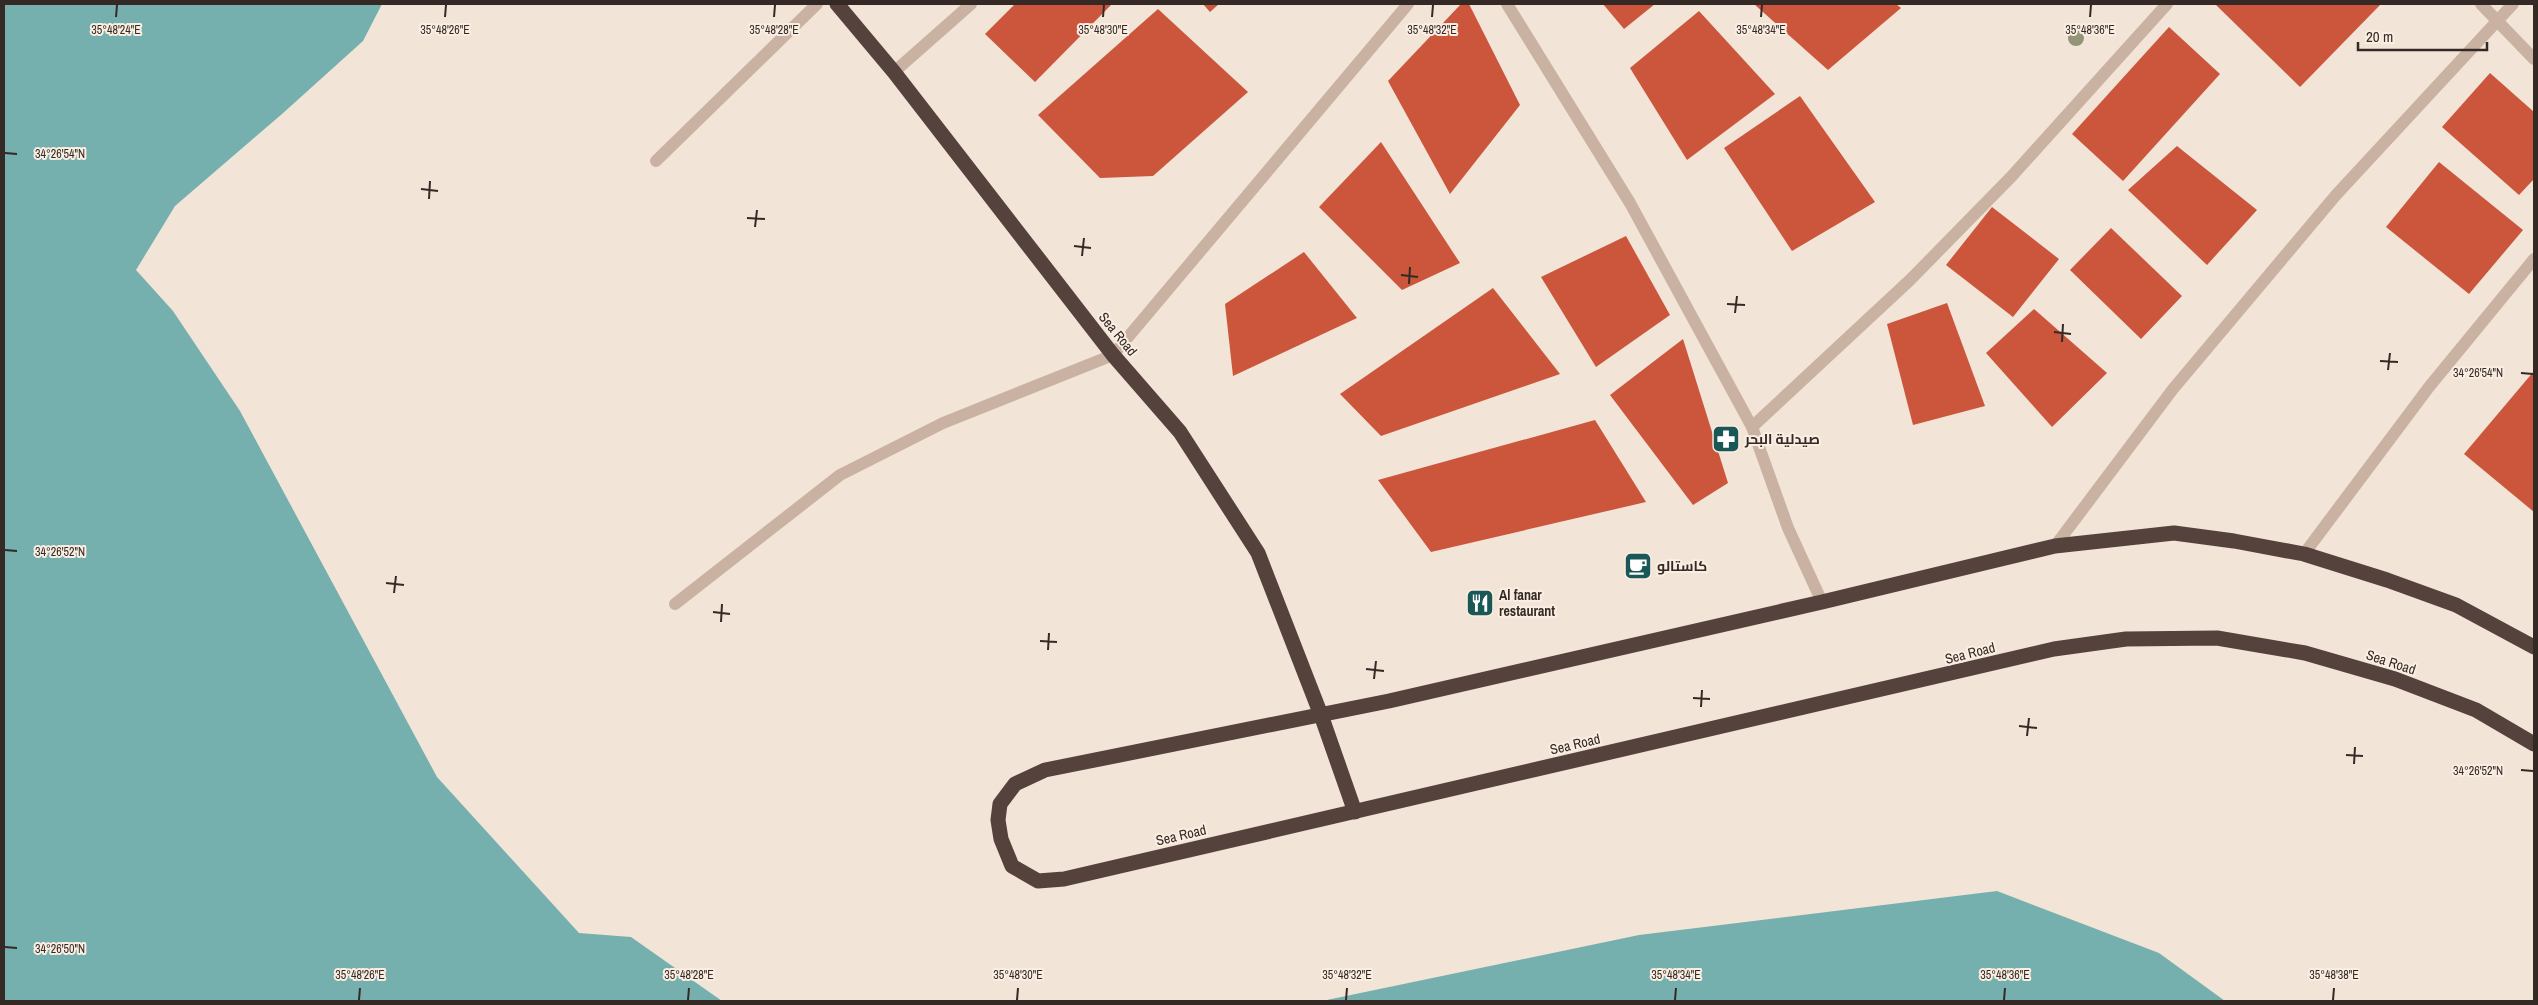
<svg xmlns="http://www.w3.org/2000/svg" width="2538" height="1005" viewBox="0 0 2538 1005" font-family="'Archivo Narrow',Cairo,sans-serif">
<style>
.water{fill:#75b0ae}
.building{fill:#cb563c}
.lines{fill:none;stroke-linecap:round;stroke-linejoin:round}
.lane{stroke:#cab2a3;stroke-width:12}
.street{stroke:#cab2a3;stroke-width:12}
.highway{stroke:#56423c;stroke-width:15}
.tree{fill:#949577}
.ticks{fill:none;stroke:#352925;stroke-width:2}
.labels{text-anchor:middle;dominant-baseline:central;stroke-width:4;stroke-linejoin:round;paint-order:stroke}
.street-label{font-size:14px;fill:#352925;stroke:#faeee3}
.poi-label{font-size:14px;font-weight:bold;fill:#352925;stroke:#faeee3;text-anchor:start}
.ticks-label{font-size:12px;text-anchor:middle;fill:#352925;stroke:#faeee3;stroke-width:4;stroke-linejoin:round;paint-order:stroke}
</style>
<rect width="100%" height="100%" fill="#f2e4d7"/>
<g class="water">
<path d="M4 4H382L363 41 282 114 175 206 136 270 173 311 240 411 437 777 579 933 631 937 722 1001H4Z"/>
<path d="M1997 891 2159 953 2225 1001H1322L1639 935Z"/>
</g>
<g class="building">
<path d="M1015 4H1112L1035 82 985 34Z"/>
<path d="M1203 4H1219L1210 12Z"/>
<path d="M1461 4H1469L1520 105 1450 194 1388 81Z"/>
<path d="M1603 4H1655L1624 29Z"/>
<path d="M1754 4H1896L1901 8 1828 70Z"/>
<path d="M2217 4H2381L2300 87 2216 5Z"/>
<path d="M1158 9 1248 92 1153 176 1100 178 1038 115Z"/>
<path d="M1699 11 1775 94 1687 160 1630 68Z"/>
<path d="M2169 27 2220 74 2123 181 2072 134Z"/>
<path d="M2490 73 2534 112V179L2519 195 2442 127Z"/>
<path d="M1800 96 1875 202 1792 251 1724 148Z"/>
<path d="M1381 142 1460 263 1402 290 1319 207Z"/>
<path d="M2177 146 2257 210 2207 265 2128 190Z"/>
<path d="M2439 162 2523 230 2469 294 2386 227Z"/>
<path d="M1992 207 2059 259 2013 317 1946 265Z"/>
<path d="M2111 228 2182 296 2141 339 2070 270Z"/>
<path d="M1626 236 1670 315 1596 367 1541 277Z"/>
<path d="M1304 252 1357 318 1233 376 1225 304Z"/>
<path d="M1493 288 1560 374 1381 436 1340 394Z"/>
<path d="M1947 303 1985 406 1913 425 1887 324Z"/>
<path d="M2034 309 2107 373 2052 427 1986 353Z"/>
<path d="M1683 339 1728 483 1693 505 1610 395Z"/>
<path d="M2534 371V512L2464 454Z"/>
<path d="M1595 420 1646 502 1431 552 1378 480Z"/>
</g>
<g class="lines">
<g class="lane">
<path d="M656 161 817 4"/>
<path d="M675 604 840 475 943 423 1113 355"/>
</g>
<g class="street">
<path d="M1507 4 1630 203 1752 427 1788 528 1822 602"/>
<path d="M2481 4 2534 59"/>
<path d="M894 72 971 4"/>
<path d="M1113 355 1408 4"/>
<path d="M1752 427 1910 280 2011 177 2167 4"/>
<path d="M2055 546 2173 389 2336 195 2513 4"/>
<path d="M2304 554 2429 387 2534 259"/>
</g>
<g class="highway">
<path d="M837 4 894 72 1113 355 1180 432 1258 553 1321 715 1355 812"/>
<path d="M2534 647 2456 605 2387 580 2304 554 2234 541 2174 533 2055 546 1822 602 1389 701 1045 770 1015 784 1000 804 998 820 1001 839 1012 866 1038 881 1064 879 2054 649 2126 639 2217 638 2305 653 2395 679 2476 710 2534 744"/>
</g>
</g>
<circle class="tree" cx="2076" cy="38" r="8"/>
<path class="ticks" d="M116 17 117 5M445 17 446 5M774 17 775 5M1103 17 1104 5M1432 17 1433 5M1761 17 1762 5M2090 17 2091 5M5 153 17 154M421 189 438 191M429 199 430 181M747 218 765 219M755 227 757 210M1074 246 1091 248M1082 256 1084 238M1401 275 1418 277M1409 284 1410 267M1727 304 1745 305M1735 313 1737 296M2054 332 2071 334M2062 342 2063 324M2380 361 2398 362M2388 370 2390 353M2521 373 2533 374M5 550 17 551M386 583 404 585M394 593 396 576M713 612 730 614M721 622 722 604M1040 641 1057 642M1048 650 1049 633M1366 669 1384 671M1374 679 1376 661M1693 698 1710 699M1701 707 1702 690M2019 726 2037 728M2027 736 2029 718M2346 755 2363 756M2354 764 2355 747M2521 770 2533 771M5 947 17 948M359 1000 360 988M688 1000 689 988M1017 1000 1018 988M1346 1000 1347 988M1675 1000 1676 988M2004 1000 2005 988M2333 1000 2334 988"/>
<defs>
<g id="pharmacy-square" transform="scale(1.4375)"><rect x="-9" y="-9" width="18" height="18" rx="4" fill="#1a5757" stroke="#faeee3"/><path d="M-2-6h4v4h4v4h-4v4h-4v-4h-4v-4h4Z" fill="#fff"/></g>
<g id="cafe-square" transform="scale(1.4375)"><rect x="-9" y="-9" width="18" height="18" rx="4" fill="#1a5757" stroke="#faeee3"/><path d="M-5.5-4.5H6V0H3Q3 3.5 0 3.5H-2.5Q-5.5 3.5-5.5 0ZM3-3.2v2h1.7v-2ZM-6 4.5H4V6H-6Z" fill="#fff"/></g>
<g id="restaurant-square" transform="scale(1.4375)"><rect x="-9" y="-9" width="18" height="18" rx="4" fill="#1a5757" stroke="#faeee3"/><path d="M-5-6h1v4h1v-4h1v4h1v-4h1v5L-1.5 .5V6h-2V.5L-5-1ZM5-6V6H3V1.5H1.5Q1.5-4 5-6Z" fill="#fff"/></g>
</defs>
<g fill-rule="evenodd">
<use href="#pharmacy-square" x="1726" y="439"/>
<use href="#cafe-square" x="1638" y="566"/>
<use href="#restaurant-square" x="1480" y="603"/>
</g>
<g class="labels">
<g class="street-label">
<text transform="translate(1118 334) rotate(51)">Sea Road</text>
<text transform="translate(1970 653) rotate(-14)">Sea Road</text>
<text transform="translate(2391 662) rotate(18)">Sea Road</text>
<text transform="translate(1575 744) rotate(-13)">Sea Road</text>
<text transform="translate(1181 835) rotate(-13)">Sea Road</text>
</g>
<g class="poi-label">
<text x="1745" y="439">صيدلية البحر</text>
<text x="1657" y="566">كاستالو</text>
<text x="1499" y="595">Al fanar<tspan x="1499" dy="16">restaurant</tspan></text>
</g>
</g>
<g class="ticks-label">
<text x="116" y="34">35°48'24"E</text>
<text x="445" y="34">35°48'26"E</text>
<text x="774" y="34">35°48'28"E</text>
<text x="1103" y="34">35°48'30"E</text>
<text x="1432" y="34">35°48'32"E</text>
<text x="1761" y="34">35°48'34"E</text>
<text x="2090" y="34">35°48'36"E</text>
<text x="60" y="158">34°26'54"N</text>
<text x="2478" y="377">34°26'54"N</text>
<text x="60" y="556">34°26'52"N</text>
<text x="2478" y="775">34°26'52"N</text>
<text x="60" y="953">34°26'50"N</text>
<text x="360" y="979">35°48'26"E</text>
<text x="689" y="979">35°48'28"E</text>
<text x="1018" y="979">35°48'30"E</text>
<text x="1347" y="979">35°48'32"E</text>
<text x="1676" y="979">35°48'34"E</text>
<text x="2005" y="979">35°48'36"E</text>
<text x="2334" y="979">35°48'38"E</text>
</g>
<rect width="2538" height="1005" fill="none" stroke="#352925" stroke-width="10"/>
<path d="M2358 42v8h129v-8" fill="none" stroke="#352925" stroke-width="2.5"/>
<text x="2366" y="42" font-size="15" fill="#352925" stroke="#faeee3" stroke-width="4" paint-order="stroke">20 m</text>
</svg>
